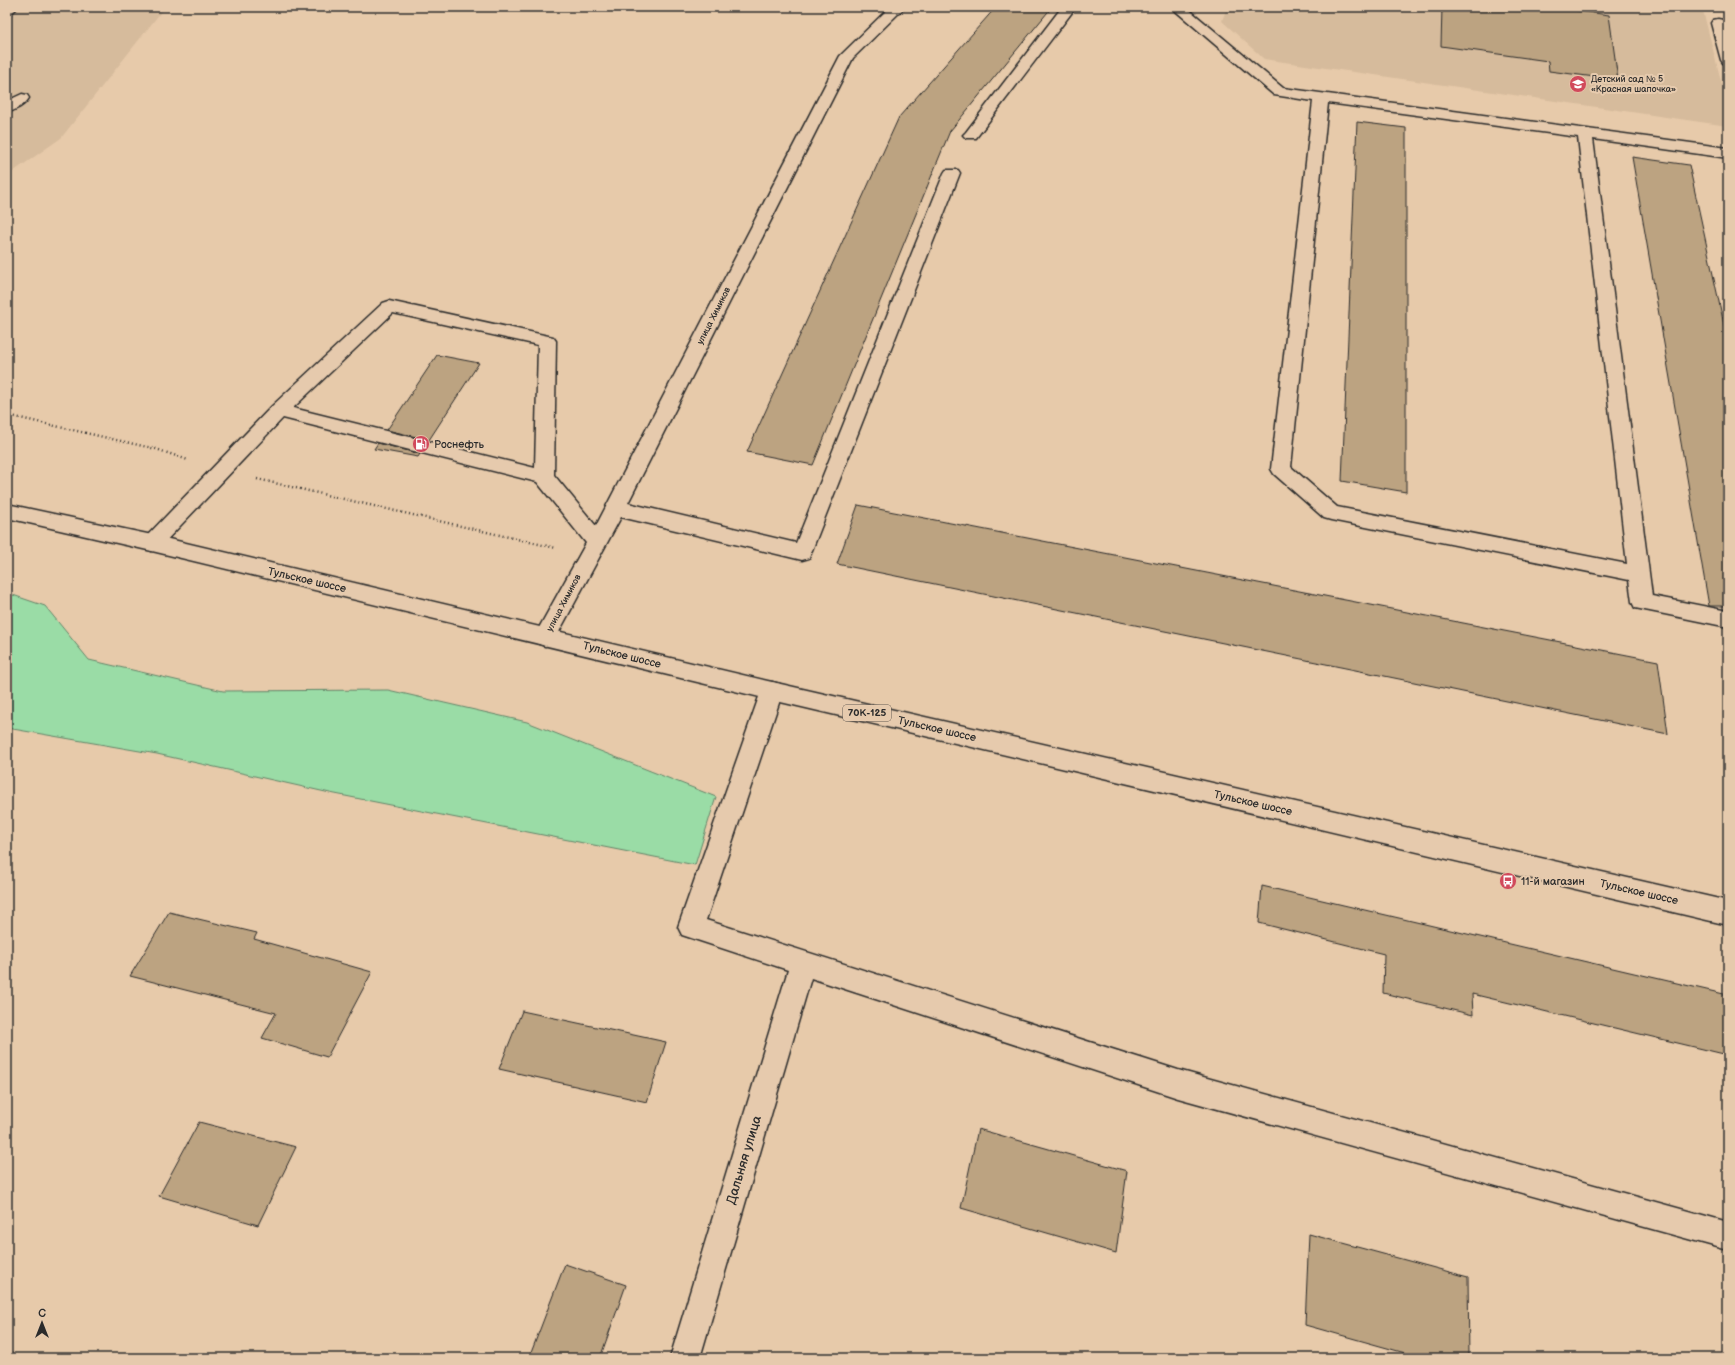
<svg xmlns="http://www.w3.org/2000/svg" width="1735" height="1365" viewBox="0 0 1735 1365" font-family="'Balsamiq Sans',sans-serif">
<style>
.built{fill:#d6bb9c}
.green{fill:#9adca6;stroke:#628468}
.building{fill:#bca381;stroke:#2b2b2b}
.lines{fill:none;stroke-linecap:round;stroke-linejoin:round}
.minor-casing{stroke:#2b2b2b;stroke-width:3}
.major-casing{stroke:#2b2b2b;stroke-width:3}
.path{stroke:#2b2b2b;stroke-width:2.5;stroke-dasharray:1 3;stroke-linecap:butt}
.minor{fill:#e6caad;fill-rule:evenodd}
.major{fill:#e6caad;fill-rule:evenodd}
.labels{text-anchor:middle;dominant-baseline:central;stroke-width:4;stroke-linejoin:round;paint-order:stroke}
.far-poi-label{font-size:9px;fill:#2b2b2b;stroke:#e6caad;text-anchor:start}
.far-street-label{font-size:9px;fill:#2b2b2b;stroke:#e6caad}
.shield{fill:#e6caad;stroke:#635b52;stroke-width:1}
.shield-label{font-size:10px;font-weight:bold;fill:#2b2b2b}
.poi-label{font-size:11px;fill:#2b2b2b;stroke:#e6caad;text-anchor:start}
.street-label{font-size:11px;fill:#2b2b2b;stroke:#e6caad}
.near-street-label{font-size:13px;fill:#2b2b2b;stroke:#e6caad}
</style>
<rect width="100%" height="100%" fill="#e7caaa"/>
<filter id="ink" filterUnits="userSpaceOnUse"><feTurbulence type="fractalNoise" baseFrequency=".025" numOctaves="2"/><feDisplacementMap in="SourceGraphic" scale="8" xChannelSelector="R" yChannelSelector="G"/><feConvolveMatrix kernelMatrix="1 2 1 2 8 2 1 2 1" color-interpolation-filters="sRGB"/></filter>
<g filter="url(#ink)">
<g class="built">
<path d="M7 7H165L61 138 7 176Z"/>
<path d="M1227 7H1702L1728 108V126L1264 59 1222 21Z"/>
</g>
<path class="green" d="M7 593 45 606 89 660 223 691 388 690 527 722 716 797 695 865 330 793 157 754 7 728Z"/>
<g class="building">
<path d="M996 7H1052L950 131 813 465 747 452 899 117Z"/>
<path d="M1442 7H1550L1609 15 1618 80 1549 71 1548 61 1441 46Z"/>
<path d="M1357 122 1406 128V492L1342 481Z"/>
<path d="M1632 157 1689 165 1728 343V606H1709Z"/>
<path d="M437 355 479 363 429 440 387 430Z"/>
<path d="M378 443 420 454 418 457 374 449Z"/>
<path d="M858 505 1658 661 1668 734 837 564Z"/>
<path d="M1262 886 1728 995V1055L1472 994 1473 1015 1383 993 1384 954 1259 923Z"/>
<path d="M169 912 257 933 254 939 372 972 327 1057 262 1038 276 1013 130 976Z"/>
<path d="M522 1011 666 1042 647 1102 499 1069Z"/>
<path d="M199 1122 296 1147 258 1225 159 1196Z"/>
<path d="M978 1129 1127 1171 1116 1253 961 1208Z"/>
<path d="M1309 1234 1468 1277 1469 1358H1423L1305 1325Z"/>
<path d="M565 1264 626 1285 600 1358H529Z"/>
</g>
<g class="lines">
<g class="minor-casing">
<g id="minor">
<path d="M7 7H18L12 13 7 14Z"/>
<path d="M890 7H905L853 58 628 503 796 543 944 173 946 170H958L960 173 809 558 802 560 621 517 553 643 545 646 537 643 534 637 586 543 537 482 283 418 159 548 152 551 145 548 142 543 145 538 272 406 383 303 389 301 553 337 556 341 554 475 596 526 840 56ZM393 313 538 345 535 468 293 408Z"/>
<path d="M1062 7H1076L976 138H966L963 135 966 132Z"/>
<path d="M1171 7H1186L1283 88 1728 148V158L1593 139 1652 596 1728 611V627L1635 608 1632 602 1629 580 1331 520 1324 518 1274 474 1271 469 1313 101 1274 95ZM1328 103 1578 137 1627 564 1337 507 1291 467Z"/>
<path d="M1718 19 1723 20C1731 32 1728 50 1728 64L1723 63 1721 60 1711 23 1713 20Z"/>
<path d="M22 94 27 95 29 98C25 105 15 111 7 112V101Z"/>
<path d="M772 682 780 684 783 691 706 920 1178 1070 1728 1222V1250L1178 1098 811 978 700 1358H670L788 970 682 935 678 927 761 691 764 684Z"/>
</g>
</g>
<g class="major-casing">
<path id="major" d="M7 504 152 535 772 682 1728 901V925L772 700 152 551 7 518Z"/>
</g>
<g class="path">
<path d="M7 415 156 449 188 460"/>
<path d="M257 479 556 548"/>
</g>
<use href="#minor" class="minor"/>
<use href="#major" class="major"/>
</g>
</g>
<defs>
<g id="school-disc" transform="scale(0.9)"><circle r="9.5" fill="#d1495b" stroke="#e6caad"/><path d="M0-5L7-2L0 1L-7-2ZM-4 1L0 2.5L4 1V4Q0 6-4 4Z" fill="#fff"/></g>
<g id="fuel-disc" transform="scale(0.9)"><circle r="9.5" fill="#d1495b" stroke="#e6caad"/><path d="M-5.5-6h7V0h2V4h1.3V-2.5L3-4.5l.8-.8L6-3V5H2.5V1h-1V6h-7ZM-4.2-4.7v3.2H.2V-4.7Z" fill="#fff"/></g>
<g id="bus-disc" transform="scale(0.9)"><circle r="9.5" fill="#d1495b" stroke="#e6caad"/><path d="M-5-6H5V4H4V6H2V4H-2V6H-4V4H-5ZM-3.5-4V0h7V-4ZM-3.5 1.2v1.5H-2V1.2ZM2 1.2v1.5H3.5V1.2Z" fill="#fff"/></g>
</defs>
<g fill-rule="evenodd">
<use href="#school-disc" x="1578" y="84"/>
<use href="#fuel-disc" x="421" y="444"/>
<use href="#bus-disc" x="1508" y="881"/>
</g>
<g class="labels">
<g class="far-poi-label">
<text x="1591" y="79">Детский сад № 5<tspan x="1591" dy="10">«Красная шапочка»</tspan></text>
</g>
<g class="far-street-label">
<text transform="translate(714 316) rotate(-63)">улица Химиков</text>
<text transform="translate(564 603) rotate(-62)">улица Химиков</text>
</g>
<rect class="shield" x="843" y="705" width="48" height="16" rx="3"/>
<g class="shield-label">
<text x="867" y="713">70К-125</text>
</g>
<g class="poi-label">
<text x="434" y="444">Роснефть</text>
<text x="1521" y="881">11-й магазин</text>
</g>
<g class="street-label">
<text transform="translate(307 580) rotate(13)">Тульское шоссе</text>
<text transform="translate(622 655) rotate(14)">Тульское шоссе</text>
<text transform="translate(937 729) rotate(13)">Тульское шоссе</text>
<text transform="translate(1253 803) rotate(13)">Тульское шоссе</text>
<text transform="translate(1639 892) rotate(13)">Тульское шоссе</text>
</g>
<g class="near-street-label">
<text transform="translate(744 1160) rotate(-73)">Дальняя улица</text>
</g>
</g>
<rect width="1735" height="1365" fill="none" stroke="#e6caad" stroke-width="24"/>
<rect x="12" y="12" width="1711" height="1341" fill="none" stroke="#2b2b2b" stroke-width="1.5" filter="url(#ink)"/>
<g transform="translate(42 1323)" stroke="#e6caad" stroke-width="3" paint-order="stroke">
<path d="M0-3L7 15L0 10L-7 15Z" fill="#2b2b2b"/>
<text y="-6" font-size="11" font-weight="bold" text-anchor="middle" fill="#2b2b2b">С</text>
</g>
</svg>
